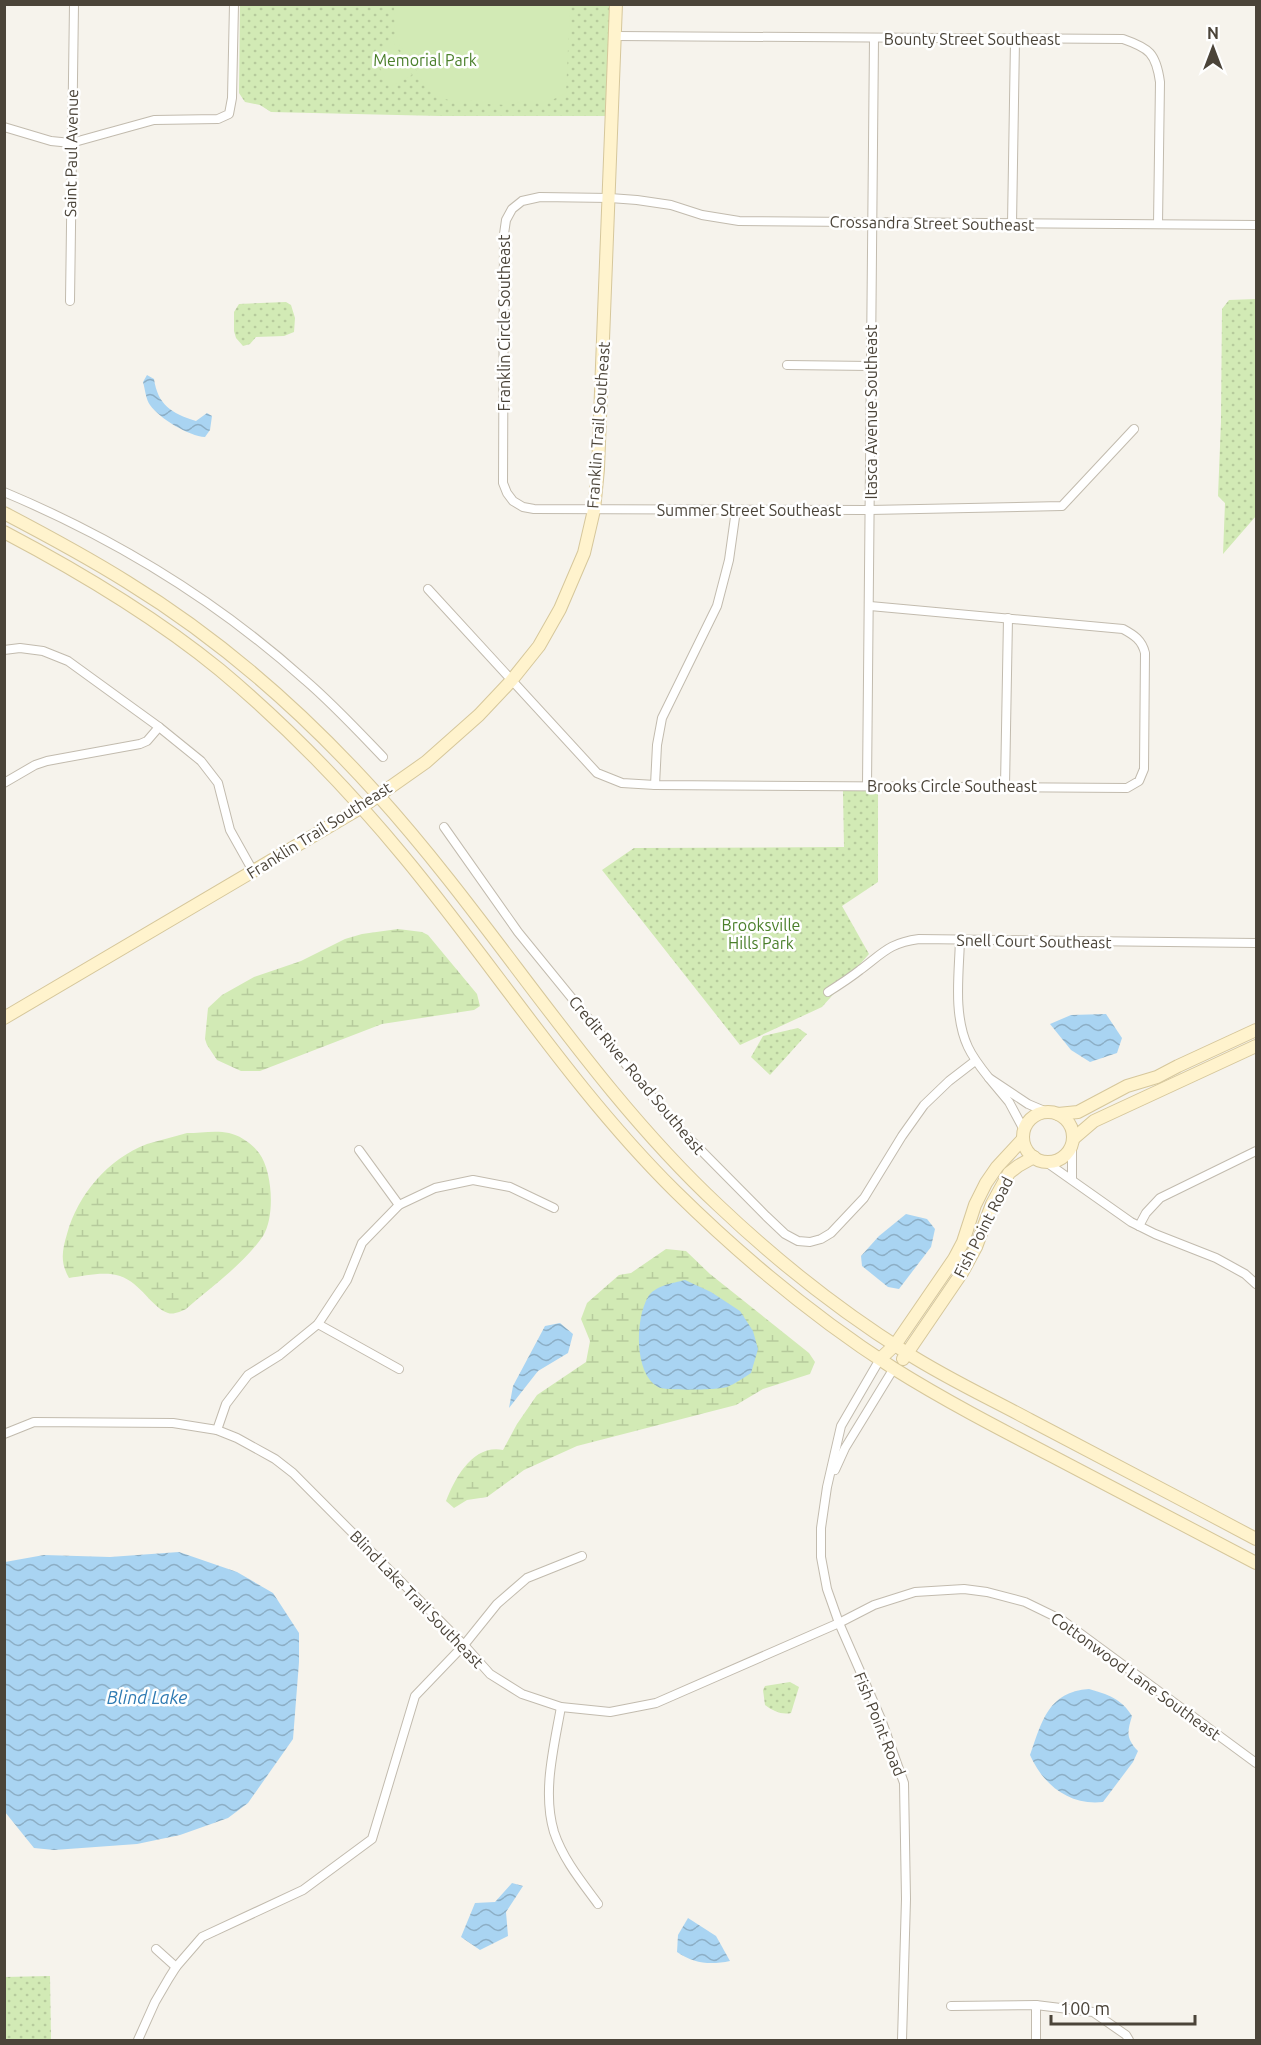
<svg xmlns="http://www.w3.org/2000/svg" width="1261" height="2045" viewBox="0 0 1261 2045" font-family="Ubuntu,sans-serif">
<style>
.wetland{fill:url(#wetland-marsh)}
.park{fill:url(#park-dots)}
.pitch{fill:#d2eab5}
.water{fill:url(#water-waves)}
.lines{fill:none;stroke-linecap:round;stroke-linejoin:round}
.street-casing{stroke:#c2bbae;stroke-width:10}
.secondary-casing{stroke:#d6c79b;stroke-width:14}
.street{stroke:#fff;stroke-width:8}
.secondary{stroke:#fff3cd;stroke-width:12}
.labels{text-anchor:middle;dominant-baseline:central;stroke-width:5;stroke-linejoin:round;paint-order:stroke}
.street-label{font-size:16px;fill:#4b4439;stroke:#fff}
.park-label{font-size:16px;fill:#4a7f2a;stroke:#fff}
.water-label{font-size:18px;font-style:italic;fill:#2e7ab2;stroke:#fff}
</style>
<defs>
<pattern id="wetland-marsh" width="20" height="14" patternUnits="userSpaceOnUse" patternTransform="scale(1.5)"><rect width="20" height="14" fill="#d2eab5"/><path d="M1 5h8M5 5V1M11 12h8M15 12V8" fill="none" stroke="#b6ca9c"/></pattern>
<pattern id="park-dots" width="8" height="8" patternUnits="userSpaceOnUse" patternTransform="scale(1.5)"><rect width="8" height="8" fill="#d2eab5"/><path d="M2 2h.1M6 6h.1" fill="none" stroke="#b6ca9c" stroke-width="1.8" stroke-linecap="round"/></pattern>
<pattern id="water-waves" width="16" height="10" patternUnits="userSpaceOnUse" patternTransform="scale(1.5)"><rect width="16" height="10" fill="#a9d4f2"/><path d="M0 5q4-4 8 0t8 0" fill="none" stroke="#8caec5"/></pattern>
</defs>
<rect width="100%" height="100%" fill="#f6f3ec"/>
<g class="wetland">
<path d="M398 929 422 932 428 935 477 994 480 1006 474 1010 382 1024 260 1071H241L217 1060 207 1045 205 1039 208 1008 222 995 254 977 301 961 345 939 362 934Z"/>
<path d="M187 1133C200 1133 216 1130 229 1133 239 1135 253 1144 259 1153 273 1172 275 1217 263 1236 243 1265 212 1286 186 1309 181 1311 174 1315 168 1313 152 1308 141 1283 120 1276 104 1271 85 1276 69 1278 60 1262 62 1251 67 1234 78 1194 108 1159 147 1144 160 1140 174 1137 187 1133Z"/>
<path d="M666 1249 686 1251 710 1274 809 1353 815 1362 810 1374 763 1389 736 1405 577 1446 524 1470 487 1497 467 1500 454 1508 446 1501C455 1478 473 1444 503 1450L517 1424 537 1395 586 1362 590 1341 581 1319 587 1303 619 1275 631 1273Z"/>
</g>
<g class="park">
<path d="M240 5H610L607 116H439L271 112 260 105 245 102 239 93Z"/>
<path d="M1256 299V516L1223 554 1225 503 1218 496 1221 422 1222 309 1229 300Z"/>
<path d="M286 302 291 305 295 318 294 332 284 336 256 337 250 344 243 346 236 338 234 331V312L239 304Z"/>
<path d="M843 791H878V882L842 906 869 954 822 1007 740 1045 602 870 634 848 844 847Z"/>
<path d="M798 1028 807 1034 770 1075 751 1057 763 1036Z"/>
<path d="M790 1682 799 1687 791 1713C781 1715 773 1711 765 1705L763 1690 765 1686Z"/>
<path d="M50 1976 51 2040H5L4 1977Z"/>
</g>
<g class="pitch">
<path d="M394 5H570L566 93 550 101H526L507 105 488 104 476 100 457 103 437 96 425 87 409 56 398 43 395 31Z"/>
<path d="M393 41 412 75 390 87 372 53Z"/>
</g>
<g class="water">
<path d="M147 375 154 379C158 405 171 413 196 421L207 413 212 416 210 430 205 437C189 436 160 419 150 405 146 400 145 389 143 382Z"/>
<path d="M1106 1014 1122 1038 1117 1053 1090 1062 1071 1050 1050 1024 1071 1015Z"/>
<path d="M906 1214 927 1219 935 1229 931 1247 899 1289 888 1287 862 1266 861 1256 879 1236Z"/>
<path d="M685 1280 711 1292 740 1311 753 1331 758 1349 751 1373C743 1378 735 1384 727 1387 719 1390 665 1391 658 1387 634 1374 635 1319 648 1297 654 1286 673 1283 685 1280Z"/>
<path d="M560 1323 573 1334 568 1353 538 1371 509 1408 513 1386 545 1326Z"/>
<path d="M179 1552 237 1572 273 1593 299 1633V1662L293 1739 248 1803 228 1818 180 1835 137 1844 54 1850 34 1848 5 1812V1562L44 1555 110 1557Z"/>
<path d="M1089 1689C1107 1694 1122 1699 1132 1716 1127 1733 1126 1738 1138 1751L1133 1762 1103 1802C1070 1806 1043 1785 1030 1755 1042 1721 1048 1692 1089 1689Z"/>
<path d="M512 1883 523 1886 506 1912 508 1936 480 1950 461 1937 475 1903 495 1902Z"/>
<path d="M688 1918 716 1936 730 1961C711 1965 694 1964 677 1952L678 1935Z"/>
</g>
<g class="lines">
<g class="street-casing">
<g id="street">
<path d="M616 36 1123 39C1149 48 1156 53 1160 82L1158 224"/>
<path d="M4 127 51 141 71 143 154 120 218 119 229 114 232 98 234 4"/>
<path d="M1012 224 1015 40"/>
<path d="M70 301 74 4"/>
<path d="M787 365 871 366"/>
<path d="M1134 429 1062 506 870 510 534 509 523 507 513 501 507 493 503 483 504 234 506 220 512 209 522 201 540 197 610 198 637 200 671 205 702 215 739 221 1256 225"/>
<path d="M4 492C114 538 217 601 305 680 333 704 358 731 383 757"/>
<path d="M428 589 597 773 622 783 655 785 1127 788 1139 781 1144 769 1145 653C1142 640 1134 635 1123 629L870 606"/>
<path d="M4 650 20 648 43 651 68 661 159 727 201 761 218 783 230 830 253 871"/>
<path d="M4 783 35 765 47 761 140 744 147 741 159 727"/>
<path d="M655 785 657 745 662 718 717 606 729 560 736 510"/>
<path d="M867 786 874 38"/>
<path d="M1005 786 1008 618"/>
<path d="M444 827 518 932 672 1121 766 1216 785 1234 798 1241 810 1242 821 1239 831 1233 864 1198 902 1136 924 1105 949 1081 975 1061"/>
<path d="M960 940C959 974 953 1015 968 1047 973 1058 981 1068 989 1078"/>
<path d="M828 992C839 985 850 978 860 970 883 953 889 943 919 939L1256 943"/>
<path d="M1024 1130 1009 1102 989 1078 1028 1104 1047 1112"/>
<path d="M1072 1145V1179"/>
<path d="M359 1150 399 1205"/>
<path d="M1046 1162 1131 1222 1155 1234 1216 1258 1245 1274 1256 1284"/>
<path d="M1139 1226 1146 1213 1160 1198 1256 1151"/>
<path d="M318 1324 399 1369"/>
<path d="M880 1359 841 1426 827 1487 821 1528V1557L827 1589 839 1623 881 1719 904 1783 906 1899 902 2040"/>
<path d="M217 1430 226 1404 248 1375 280 1355 318 1324 347 1280 362 1243 399 1205 435 1188 473 1180 510 1187 554 1208"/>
<path d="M4 1434 34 1422 173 1423 217 1430 237 1438 275 1459 293 1473 464 1645 490 1674 522 1694 561 1707 610 1712 656 1703 839 1623 874 1605 915 1592 964 1589 987 1592 1025 1602 1062 1620 1256 1763"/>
<path d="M835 1470 845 1448 894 1368"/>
<path d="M561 1707C554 1747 542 1792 554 1832 563 1859 581 1881 598 1904"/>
<path d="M156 1949 176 1967"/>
<path d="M1036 2005V2040"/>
<path d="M951 2006 1036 2005 1093 2012 1126 2035 1129 2040"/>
<path d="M138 2040 155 2002 169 1978 176 1967 202 1937 303 1890 372 1839 415 1696 464 1645 497 1604 527 1578 582 1556"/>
</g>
</g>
<g class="secondary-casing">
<g id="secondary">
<path d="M4 513C46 535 87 557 127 582 220 639 304 713 377 794 497 927 588 1084 719 1206 777 1261 840 1311 907 1353 946 1378 989 1398 1030 1420 1106 1460 1181 1499 1256 1539"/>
<path d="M4 532C80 572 154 616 220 670 287 726 349 790 405 858 496 968 573 1090 675 1191 742 1257 814 1317 893 1368 944 1400 998 1428 1052 1456 1120 1492 1188 1527 1256 1563"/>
<path d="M4 1018 362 807 426 762 479 715 511 681 539 646 560 609 584 553 594 510 598 469 616 4"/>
<circle cx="1048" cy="1137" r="25"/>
<path d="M1058 1114 1078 1112 1127 1086 1157 1077 1178 1066 1256 1030"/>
<path d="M1073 1139 1094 1121 1256 1046"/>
<path d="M880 1359 895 1345 954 1259 963 1242 975 1205 986 1183 997 1167 1023 1139"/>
<path d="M903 1359 963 1271 976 1247 992 1204 1009 1173 1018 1166 1034 1157"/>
</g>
</g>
<use href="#street" class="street"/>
<use href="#secondary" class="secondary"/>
</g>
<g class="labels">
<g class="street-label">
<text x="972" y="39">Bounty Street Southeast</text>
<text transform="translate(71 153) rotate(-89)">Saint Paul Avenue</text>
<text transform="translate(932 223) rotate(1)">Crossandra Street Southeast</text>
<text transform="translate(504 323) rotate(-90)">Franklin Circle Southeast</text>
<text transform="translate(871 412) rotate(-90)">Itasca Avenue Southeast</text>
<text transform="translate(598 425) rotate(-86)">Franklin Trail Southeast</text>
<text x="749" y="510">Summer Street Southeast</text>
<text x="952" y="786">Brooks Circle Southeast</text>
<text transform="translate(319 830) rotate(-32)">Franklin Trail Southeast</text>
<text transform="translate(1034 941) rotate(1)">Snell Court Southeast</text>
<text transform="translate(637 1075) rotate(50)">Credit River Road Southeast</text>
<text transform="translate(983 1227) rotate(-63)">Fish Point Road</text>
<text transform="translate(417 1599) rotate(46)">Blind Lake Trail Southeast</text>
<text transform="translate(1136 1676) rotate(36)">Cottonwood Lane Southeast</text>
<text transform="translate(880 1724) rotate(68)">Fish Point Road</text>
</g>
<g class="park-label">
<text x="425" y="60">Memorial Park</text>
<text x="761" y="925">Brooksville<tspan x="761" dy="18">Hills Park</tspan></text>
</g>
<g class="water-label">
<text x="147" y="1697">Blind Lake</text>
</g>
</g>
<rect width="1261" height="2045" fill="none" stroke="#4b4439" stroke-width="12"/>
<g transform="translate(1213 48)" stroke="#ffffff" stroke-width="4.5" paint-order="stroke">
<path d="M0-4.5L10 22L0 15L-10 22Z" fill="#4b4439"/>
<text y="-9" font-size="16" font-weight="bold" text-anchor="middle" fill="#4b4439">N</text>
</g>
<path d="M1051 2015v9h144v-9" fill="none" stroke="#4b4439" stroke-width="3"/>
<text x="1060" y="2015" font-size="18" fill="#4b4439" stroke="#ffffff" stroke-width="4.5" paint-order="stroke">100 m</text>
</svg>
